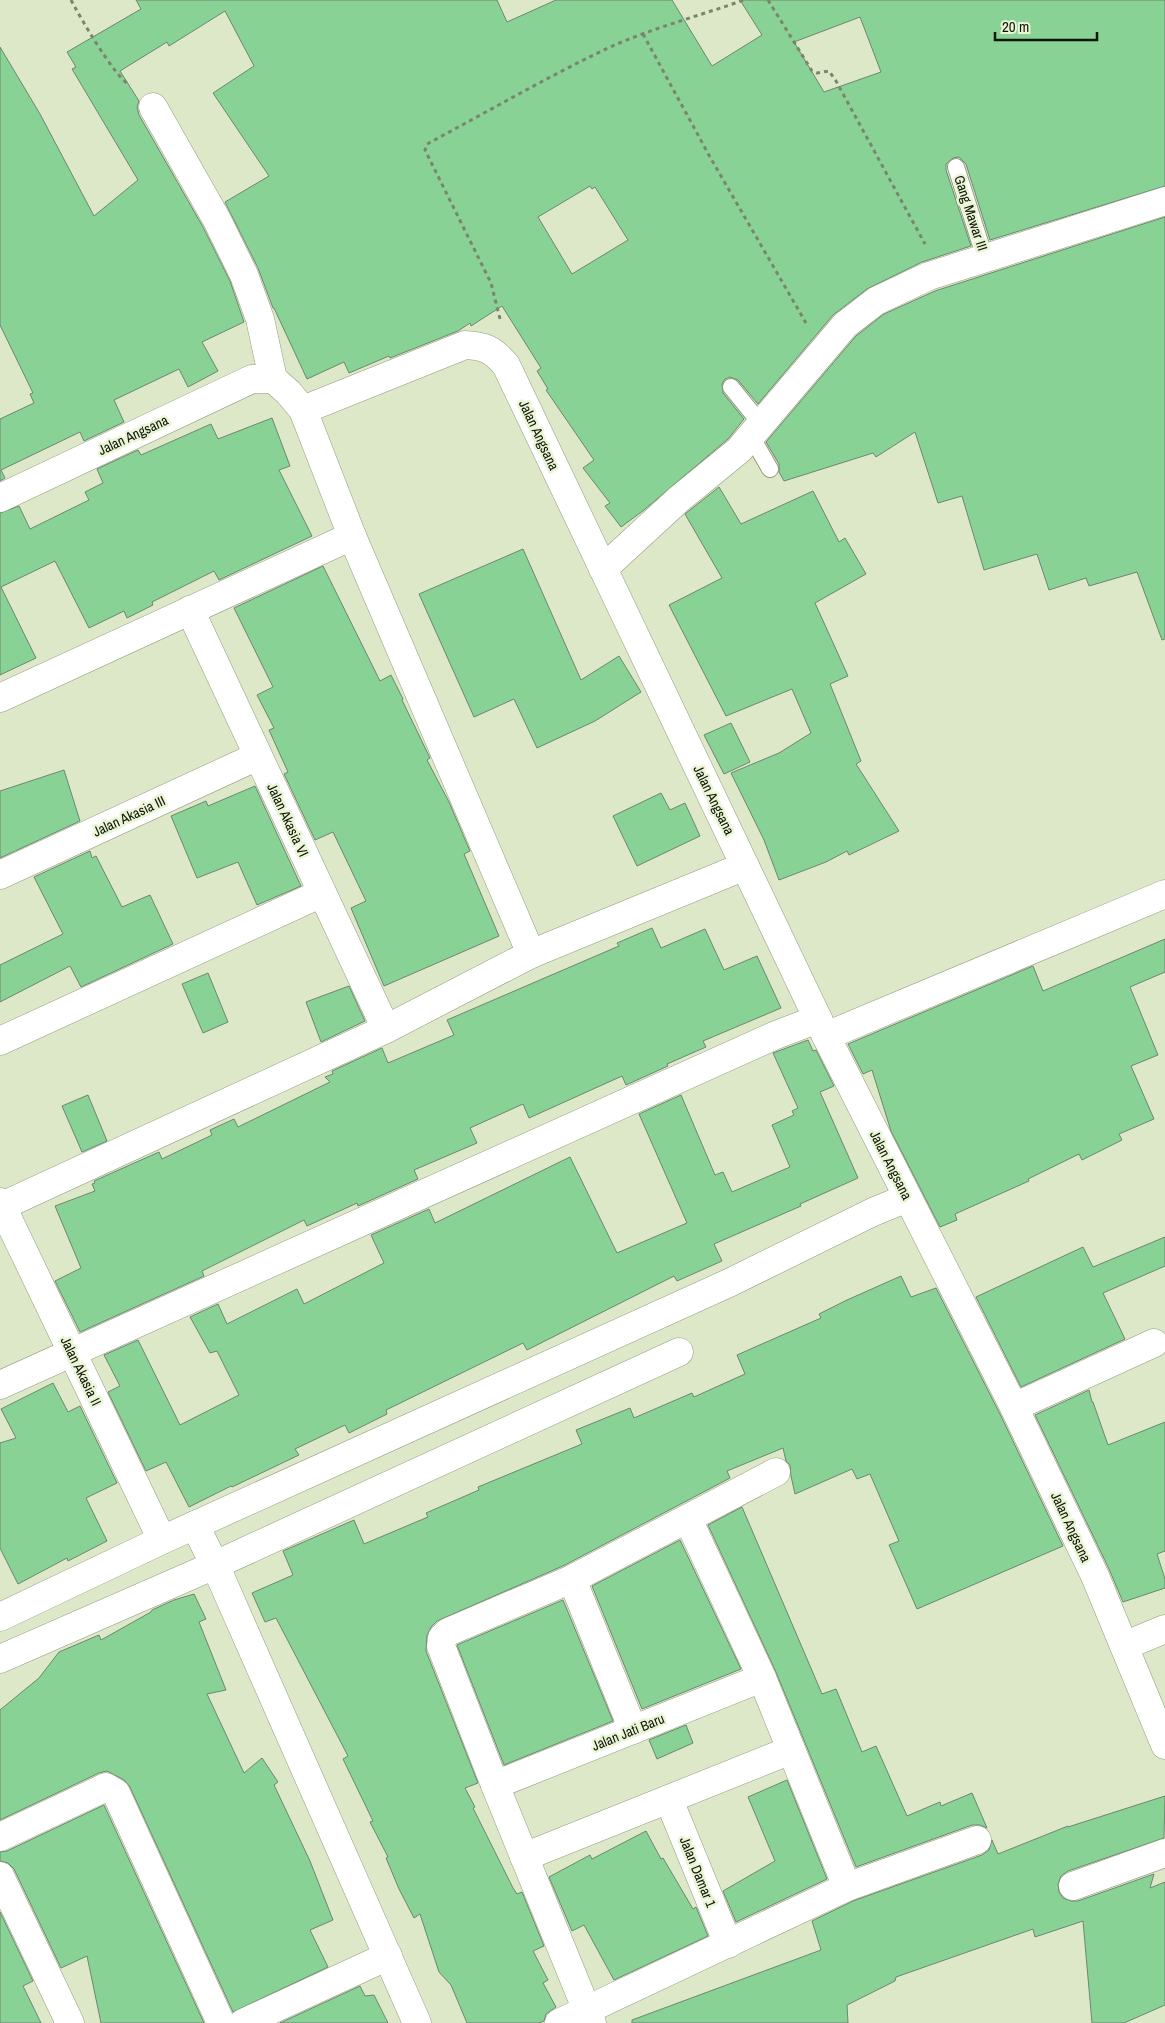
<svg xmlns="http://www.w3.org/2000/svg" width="1165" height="2023" viewBox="0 0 1165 2023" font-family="'Archivo Narrow',sans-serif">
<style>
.building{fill:#88d295;stroke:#6d8671;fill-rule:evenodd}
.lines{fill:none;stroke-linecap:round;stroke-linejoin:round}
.lane-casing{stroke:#939d7f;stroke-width:18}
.street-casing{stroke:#939d7f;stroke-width:29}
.path{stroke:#7c846e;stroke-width:3;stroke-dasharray:4 4;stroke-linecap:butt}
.lane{stroke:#fff;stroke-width:16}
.street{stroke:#fff;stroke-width:28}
.labels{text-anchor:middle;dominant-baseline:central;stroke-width:5;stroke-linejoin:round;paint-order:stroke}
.street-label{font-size:14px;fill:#11150a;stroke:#eaf5d5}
</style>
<rect width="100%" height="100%" fill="#dde8c8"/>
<g class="building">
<path d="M136 0H497L507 22 556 0H672L712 66 762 35 740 0H1165V186L990 240 966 164 959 157 953 158 946 164V170L971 246 922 262 867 289 833 315 758 404 738 380 730 377 725 379 722 384 723 393 744 419 728 439 644 510 621 527 605 506 610 503 583 468 594 460 546 390 548 389 537 371 541 368 502 306 471 326 470 323 458 331 390 358 389 356 349 373 344 362 307 379 274 308H273L258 268 225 202 269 176 213 93 254 66 225 11 169 46 167 42 120 71 139 101 137 107 139 115 203 227 230 281 244 322 202 342 218 371 188 387 179 369 114 400 124 422 84 441 80 432 1 470 5 478 0 481V419L34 403 30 394 33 393 0 325V47L40 114 94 216 138 180 72 69 76 67 67 52 141 9ZM860 17 881 72 824 92 794 42ZM590 186 592 189 595 187 628 240 572 274 538 217Z"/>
<path d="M1165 217V639L1162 640 1137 572 1089 586 1086 578 1049 590 1037 554 984 570 962 496 938 503 915 432 876 457 873 453 784 481 779 472V464L766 442 856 336 884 314 935 291Z"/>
<path d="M272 418 290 466 279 470 312 536 219 580 214 571 152 602 153 605 127 618 124 611 89 628 55 561 1 587 36 658 0 675V513L19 506 30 529 89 500 85 492 103 483 97 469 138 450 141 455 211 424 218 439Z"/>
<path d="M719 487 741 524 813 491 839 542 845 538 866 574 815 603 848 676 830 684 861 761 856 764 899 831 849 855 847 851 826 862 779 880 764 840 731 773 779 753 811 733 792 689 726 716 669 605 722 578 685 514Z"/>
<path d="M523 549 581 680 619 656 641 692 595 721 537 748 514 699 474 717 419 594Z"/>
<path d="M323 566 380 681 391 675 403 699 402 700 430 758 427 760 449 802 470 851 464 854 499 936 384 986 351 908 366 901 333 832 315 840 284 774 288 772 269 730 274 728 257 695 273 687 234 608Z"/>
<path d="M731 723 750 762 724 774 704 735Z"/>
<path d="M64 770 80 821 0 858V791Z"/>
<path d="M255 786 301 886 257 905 238 862 197 878 171 816 206 801 208 806Z"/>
<path d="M661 793 670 810 685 803 700 836 637 866 613 816Z"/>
<path d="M90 851 92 858 96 856 122 907 150 895 173 944 81 987 70 966 0 1002V965L63 934 34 877Z"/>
<path d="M652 928 661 948 705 929 724 970 757 956 781 1008 703 1041 706 1047 667 1064 668 1066 626 1085 622 1076 529 1118 523 1104 470 1128 477 1143 414 1170 418 1179 358 1206 357 1203 307 1226 304 1220 202 1271 204 1276 80 1332 55 1281 81 1268 55 1206 95 1191 92 1184 95 1183 94 1181 159 1152 162 1159 212 1135 210 1130 234 1119 238 1127 330 1082 325 1077 333 1074 332 1071 382 1048 388 1063 454 1035 447 1020 619 946 617 943Z"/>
<path d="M1165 939V972L1130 987 1158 1055 1131 1066 1154 1119 1119 1134 1122 1140 1082 1160 1079 1154 1028 1179 1029 1181 955 1214 957 1220 940 1227 891 1131 872 1070 863 1074 848 1044 1033 966 1043 991Z"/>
<path d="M208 973 228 1022 203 1033 182 984Z"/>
<path d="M349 986 365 1021 321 1042 306 1002Z"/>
<path d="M808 1040 813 1051 816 1050 834 1086 820 1092 858 1178 800 1204 801 1206 714 1244 722 1261 677 1281 674 1276 527 1350 523 1343 386 1410 387 1414 349 1433 345 1425 295 1449 299 1455 232 1487 231 1486 189 1507 166 1462 146 1471 108 1392 120 1386 104 1355 138 1340 180 1425 239 1395 217 1351 210 1353 190 1317 218 1304 227 1324 297 1289 304 1304 384 1263 371 1235 429 1209 435 1223 570 1157 617 1253 687 1223 639 1114 681 1095 715 1175 723 1172 732 1192 790 1167 772 1125 794 1115 792 1111 798 1108 773 1053Z"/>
<path d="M88 1095 107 1141 82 1152 62 1106Z"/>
<path d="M1165 1237V1266L1103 1293 1125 1339 1021 1387 976 1297 1083 1247 1093 1267Z"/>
<path d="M901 1276 911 1297 936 1288 1000 1414 1063 1546 917 1609 889 1545 899 1541 870 1474 857 1479 852 1469 795 1494 791 1476 790 1465 786 1461 783 1448 727 1471 730 1478 565 1565 437 1621 431 1627 427 1635 426 1651 478 1783 465 1788 475 1807 473 1808 513 1888 517 1894 522 1892 544 1946 533 1951 548 1980 543 1983 556 2007 546 2014 544 2021 539 2023H467L451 1985 439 1972 420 1914 414 1918 399 1889 386 1858 388 1857 370 1822 373 1821 343 1759 348 1756 276 1618 265 1622 252 1593 293 1575 283 1551 354 1520 364 1544 428 1517 426 1513 479 1490 478 1487 582 1444 576 1430 630 1408 634 1418 692 1393 694 1397 745 1374 737 1355 821 1318 819 1314 847 1300Z"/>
<path d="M53 1383 68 1412 80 1406 117 1483 86 1498 107 1541 68 1561 67 1558 18 1584 0 1548V1443L16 1438 1 1409Z"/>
<path d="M1089 1390 1092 1402H1093L1108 1445 1165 1422V1551L1157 1554 1165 1579V1588L1123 1602 1109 1569 1035 1415Z"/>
<path d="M742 1507 822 1694 836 1689 862 1752 876 1746 907 1816 940 1802 941 1806 972 1793 987 1828 980 1825H972L856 1867 776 1672 708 1525Z"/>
<path d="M680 1540 741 1669 642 1709 592 1586Z"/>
<path d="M194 1594 206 1619 199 1622 226 1690 207 1694 244 1773 262 1758 278 1782 274 1785 310 1861 333 1920 310 1930 328 1967 233 2012 130 1787 124 1780 107 1771 99 1773 0 1820V1710L39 1678 59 1652 99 1635 101 1640 151 1612 152 1610 174 1600Z"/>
<path d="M563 1600 613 1721 504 1765 457 1645Z"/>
<path d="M686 1725 693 1743 657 1759 649 1740Z"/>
<path d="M787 1780 827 1879 736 1922 723 1891 775 1861 748 1797Z"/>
<path d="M1165 1796 1164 1838 1068 1871 1061 1876 1058 1884 1059 1892 1063 1898 1071 1901H1078L1154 1874 1150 1888 1165 1882V2005L1124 2023H1092L1083 1921 1035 1937 1033 1929 896 1977 895 1981 847 2005 848 2023H632V2020L821 1950 812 1921 853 1901 982 1855 989 1850 992 1840 998 1854 1068 1826V1827Z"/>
<path d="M104 1805 204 2023H101L87 1956 61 1968 14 1869 8 1863 0 1861V1852L7 1851Z"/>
<path d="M646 1831 661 1859 663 1858 693 1909 696 1907 708 1936 614 1980 584 1925 572 1931 549 1877 590 1855 592 1859Z"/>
<path d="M0 1912 33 1981 23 1986 41 2023H0Z"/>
<path d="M360 1986 365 1996 374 1995 388 2023H280Z"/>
</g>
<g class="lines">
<g class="lane-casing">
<g id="lane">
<path d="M956 167 985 258"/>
<path d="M731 387 761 424"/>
<path d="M751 436 770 469"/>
</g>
</g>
<g class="street-casing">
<g id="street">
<path d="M153 107 217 220 244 275 260 319 273 379"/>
<path d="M303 410 465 345C485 346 492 349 506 365L826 1036 1014 1407 1095 1576 1165 1745"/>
<path d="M0 498 252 379H273L288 392 303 410 352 536 531 954 386 1029 0 1207"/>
<path d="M603 569 679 499 739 450 845 325 876 301 929 276 1165 201"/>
<path d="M190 610 386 1029"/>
<path d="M0 698 352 536"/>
<path d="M0 875 258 756"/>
<path d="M531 954 745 866"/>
<path d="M826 1036 1165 894"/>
<path d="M0 1041 322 893"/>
<path d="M0 1202 162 1540"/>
<path d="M0 1385 776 1035 818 1019"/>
<path d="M1014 1407 1154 1343"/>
<path d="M688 1519 762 1678 847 1887"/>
<path d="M195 1525 220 1576 417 2023"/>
<path d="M572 1579 633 1730"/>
<path d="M0 1617 162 1540 731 1282 873 1212 907 1198"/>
<path d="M1124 1646 1165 1629"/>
<path d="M0 1659 215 1565 679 1352"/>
<path d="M495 1785 762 1678"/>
<path d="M669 1800 728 1944"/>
<path d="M0 1837 106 1787 116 1793 221 2023"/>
<path d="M524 1857 791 1750"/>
<path d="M0 1876 70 2023"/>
<path d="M1073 1886 1165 1853"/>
<path d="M243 2023 388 1956"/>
<path d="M559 2023 847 1887 977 1840"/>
<path d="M592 2023 495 1785 441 1646 442 1638 448 1632 572 1579 776 1472"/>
</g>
</g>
<g class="path">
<path d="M71 0C80 17 115 78 130 85"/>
<path d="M768 0 812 71 817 73 829 71 836 81 925 244"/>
<path d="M643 34 710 157 806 323"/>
<path d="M500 319 491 283 425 150 427 144C487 112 547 77 608 48 652 28 699 16 744 0"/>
</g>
<use href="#lane" class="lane"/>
<use href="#street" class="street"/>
</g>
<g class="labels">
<g class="street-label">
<text transform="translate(971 213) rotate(72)">Gang Mawar III</text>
<text transform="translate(133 435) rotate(-25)">Jalan Angsana</text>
<text transform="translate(539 435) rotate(65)">Jalan Angsana</text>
<text transform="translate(714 800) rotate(64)">Jalan Angsana</text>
<text transform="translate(129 816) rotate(-25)">Jalan Akasia III</text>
<text transform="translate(288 820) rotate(65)">Jalan Akasia VI</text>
<text transform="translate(891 1165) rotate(63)">Jalan Angsana</text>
<text transform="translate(81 1371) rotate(64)">Jalan Akasia II</text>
<text transform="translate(1071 1527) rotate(65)">Jalan Angsana</text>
<text transform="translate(628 1732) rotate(-22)">Jalan Jati Baru</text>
<text transform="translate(698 1872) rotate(68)">Jalan Damar 1</text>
</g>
</g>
<path d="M995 32v8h102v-8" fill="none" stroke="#11150a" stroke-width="2.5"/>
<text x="1002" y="32" font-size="15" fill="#11150a" stroke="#eaf5d5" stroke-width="4" paint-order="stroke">20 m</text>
</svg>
